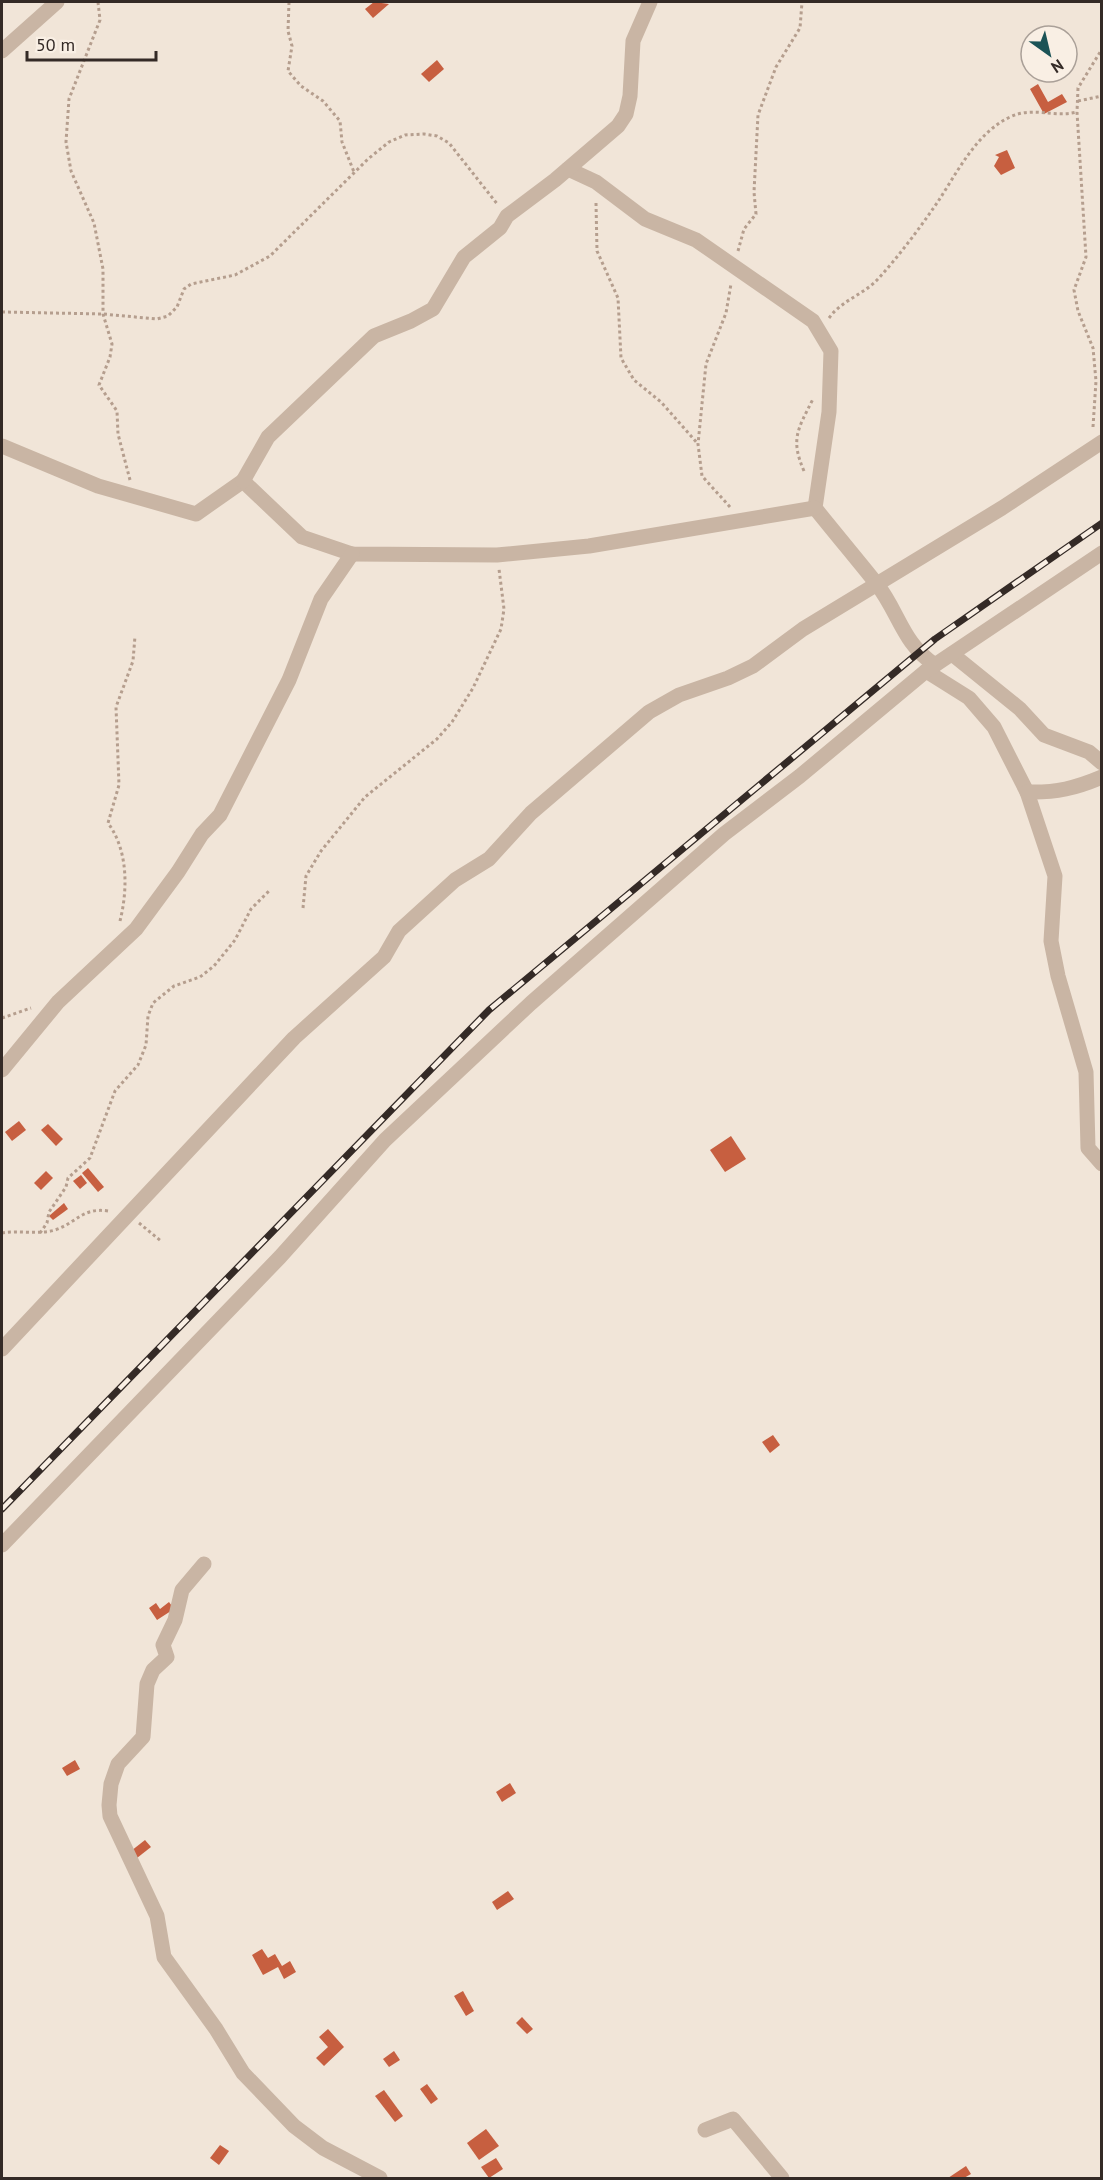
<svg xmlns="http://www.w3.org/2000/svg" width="1103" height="2180" viewBox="0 0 1103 2180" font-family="'PT Sans',sans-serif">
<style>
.building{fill:#c75f40}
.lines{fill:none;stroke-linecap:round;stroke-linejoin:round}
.path{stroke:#b59e8e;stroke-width:3;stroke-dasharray:3 3;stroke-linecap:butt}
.minor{stroke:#c9b5a4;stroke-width:15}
.rail-casing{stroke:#342a26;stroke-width:7}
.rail{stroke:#f9efe4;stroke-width:4.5;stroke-dasharray:14;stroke-linecap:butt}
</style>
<rect width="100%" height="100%" fill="#f1e5d8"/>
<g class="building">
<path d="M374 2 389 4 373 18 365 9Z"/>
<path d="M437 60 444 69 429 82 421 74Z"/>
<path d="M1038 84 1048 102 1062 94 1067 102 1044 114 1030 89Z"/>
<path d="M1007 150 1015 168 1001 175 994 166 999 157 995 155Z"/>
<path d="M19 1121 26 1130 12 1141 5 1132Z"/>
<path d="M48 1124 63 1139 56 1146 41 1130Z"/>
<path d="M731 1136 746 1159 725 1172 710 1150Z"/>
<path d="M88 1168 104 1187 98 1192 82 1173Z"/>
<path d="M46 1171 53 1178 41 1190 34 1183Z"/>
<path d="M81 1175 87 1183 80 1189 73 1181Z"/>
<path d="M64 1203 68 1209 53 1220 49 1216Z"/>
<path d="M773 1435 780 1445 770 1453 762 1442Z"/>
<path d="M169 1602 174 1609 157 1620 149 1608 156 1603 160 1609Z"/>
<path d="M75 1760 80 1769 67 1776 62 1768Z"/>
<path d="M510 1783 516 1793 502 1802 496 1792Z"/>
<path d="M145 1840 151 1847 137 1858 131 1851Z"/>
<path d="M508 1891 514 1899 497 1910 492 1902Z"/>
<path d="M262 1949 268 1958 275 1954 282 1966 290 1961 296 1972 284 1979 278 1967 263 1975 252 1955Z"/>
<path d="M463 1991 474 2011 466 2016 454 1996Z"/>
<path d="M522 2017 533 2029 527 2034 516 2023Z"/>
<path d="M328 2029 344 2047 324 2066 316 2058 328 2047 319 2037Z"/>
<path d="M394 2051 400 2060 389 2067 383 2059Z"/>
<path d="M427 2084 438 2099 431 2104 420 2089Z"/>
<path d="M384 2090 403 2116 395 2122 375 2096Z"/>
<path d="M486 2129 499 2146 479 2160 467 2143Z"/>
<path d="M220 2145 229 2151 219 2165 210 2158Z"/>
<path d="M496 2158 503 2169 489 2178 481 2167Z"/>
<path d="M966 2166 971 2174 964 2178H948Z"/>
</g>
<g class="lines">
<g class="path">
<path d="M98 2 100 20 69 99 66 142 71 171 94 223 103 269V314L112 344 110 357 99 385 117 411 118 434 130 480"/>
<path d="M289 2 288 31 292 46 288 71 301 86 323 101 340 121 342 142 354 172"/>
<path d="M1078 101 1102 96"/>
<path d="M596 203 597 251 618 298 621 358 634 380 661 402 698 444"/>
<path d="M738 251 744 229 756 214 754 192 758 115 776 67 800 28 802 2"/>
<path d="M2 312 103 314 157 319 168 316 177 307 184 289 191 284 235 275 270 256 368 159 389 142 405 135 424 134 437 136 449 143 498 205"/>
<path d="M829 318C842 300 863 295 878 279 899 256 919 229 937 203 957 173 976 133 1010 117 1033 106 1054 118 1077 112"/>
<path d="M1093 427 1096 381 1093 348 1078 311 1074 290 1086 257 1077 112 1078 88 1102 49"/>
<path d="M804 471C790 439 798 429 813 399"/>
<path d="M730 507 702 476 698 444 706 364 726 313 731 284"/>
<path d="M303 908 306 876 321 851 365 797 437 739 452 722 473 688 501 629 504 609 499 569"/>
<path d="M120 921C128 889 128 850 108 823L119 785 116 707 133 661 135 636"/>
<path d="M2 1018 31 1008"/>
<path d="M139 1223 161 1241"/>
<path d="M2 1233C19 1230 38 1235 55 1230 76 1223 83 1207 108 1211"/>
<path d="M40 1233 47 1223 49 1212 66 1187 68 1178 90 1158 115 1091 138 1065 146 1045 148 1016 153 1003 174 986 200 977 214 966 235 940 251 909 270 890"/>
</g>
<g class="minor">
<path d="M2 51 57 2"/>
<path d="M568 169 596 182 645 219 696 240 813 321 831 351 829 412 815 508C835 533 856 558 876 583 899 612 902 643 935 665"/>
<path d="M2 446 98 486 196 514 243 481 302 537 352 554 497 555 589 546 815 508"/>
<path d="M243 481 268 437 374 336 411 321 433 309 464 257 500 228 507 216 555 180 618 126 626 114 630 96 633 41 650 2"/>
<path d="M952 654 1020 709 1044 735 1089 752 1102 763"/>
<path d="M926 671 969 698 994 727 1027 792 1055 876 1051 941 1058 976 1086 1072 1088 1148 1102 1164"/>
<path d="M1027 792C1056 793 1076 788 1102 777"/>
<path d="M2 1070 58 1002 136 929 178 872 202 834 220 815 289 680 321 599 352 554"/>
<path d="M2 1349 294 1038 384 957 399 931 455 880 489 859 531 813 649 712 679 695 728 678 753 666 803 629 1002 508 1102 442"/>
<path d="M2 1545 280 1257 385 1140 531 1003 724 834 800 776 926 671 1102 553"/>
<path d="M204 1564 182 1590 175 1620 163 1645 167 1657 153 1670 147 1684 143 1737 118 1764 111 1784 109 1805 110 1816 157 1916 164 1957 216 2029 243 2073 294 2126 323 2148 380 2178"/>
<path d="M705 2130 733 2119 782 2178"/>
</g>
<g class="rail-casing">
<path id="rail" d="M2 1509 489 1010 935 639 1102 523"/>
</g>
<use href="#rail" class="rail"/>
</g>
<rect width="1103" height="2180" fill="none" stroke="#342a26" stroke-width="6"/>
<g transform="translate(1049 54) rotate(146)"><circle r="28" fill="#f9efe4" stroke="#aaa098" stroke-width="1.5"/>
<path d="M0-4.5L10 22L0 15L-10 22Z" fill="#1b5356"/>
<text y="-9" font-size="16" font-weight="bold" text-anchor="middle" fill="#342a26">N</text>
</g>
<path d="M27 51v9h129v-9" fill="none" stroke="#342a26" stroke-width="3"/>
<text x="36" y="51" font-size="18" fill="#342a26" stroke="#f9efe4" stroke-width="4.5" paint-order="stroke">50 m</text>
</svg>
